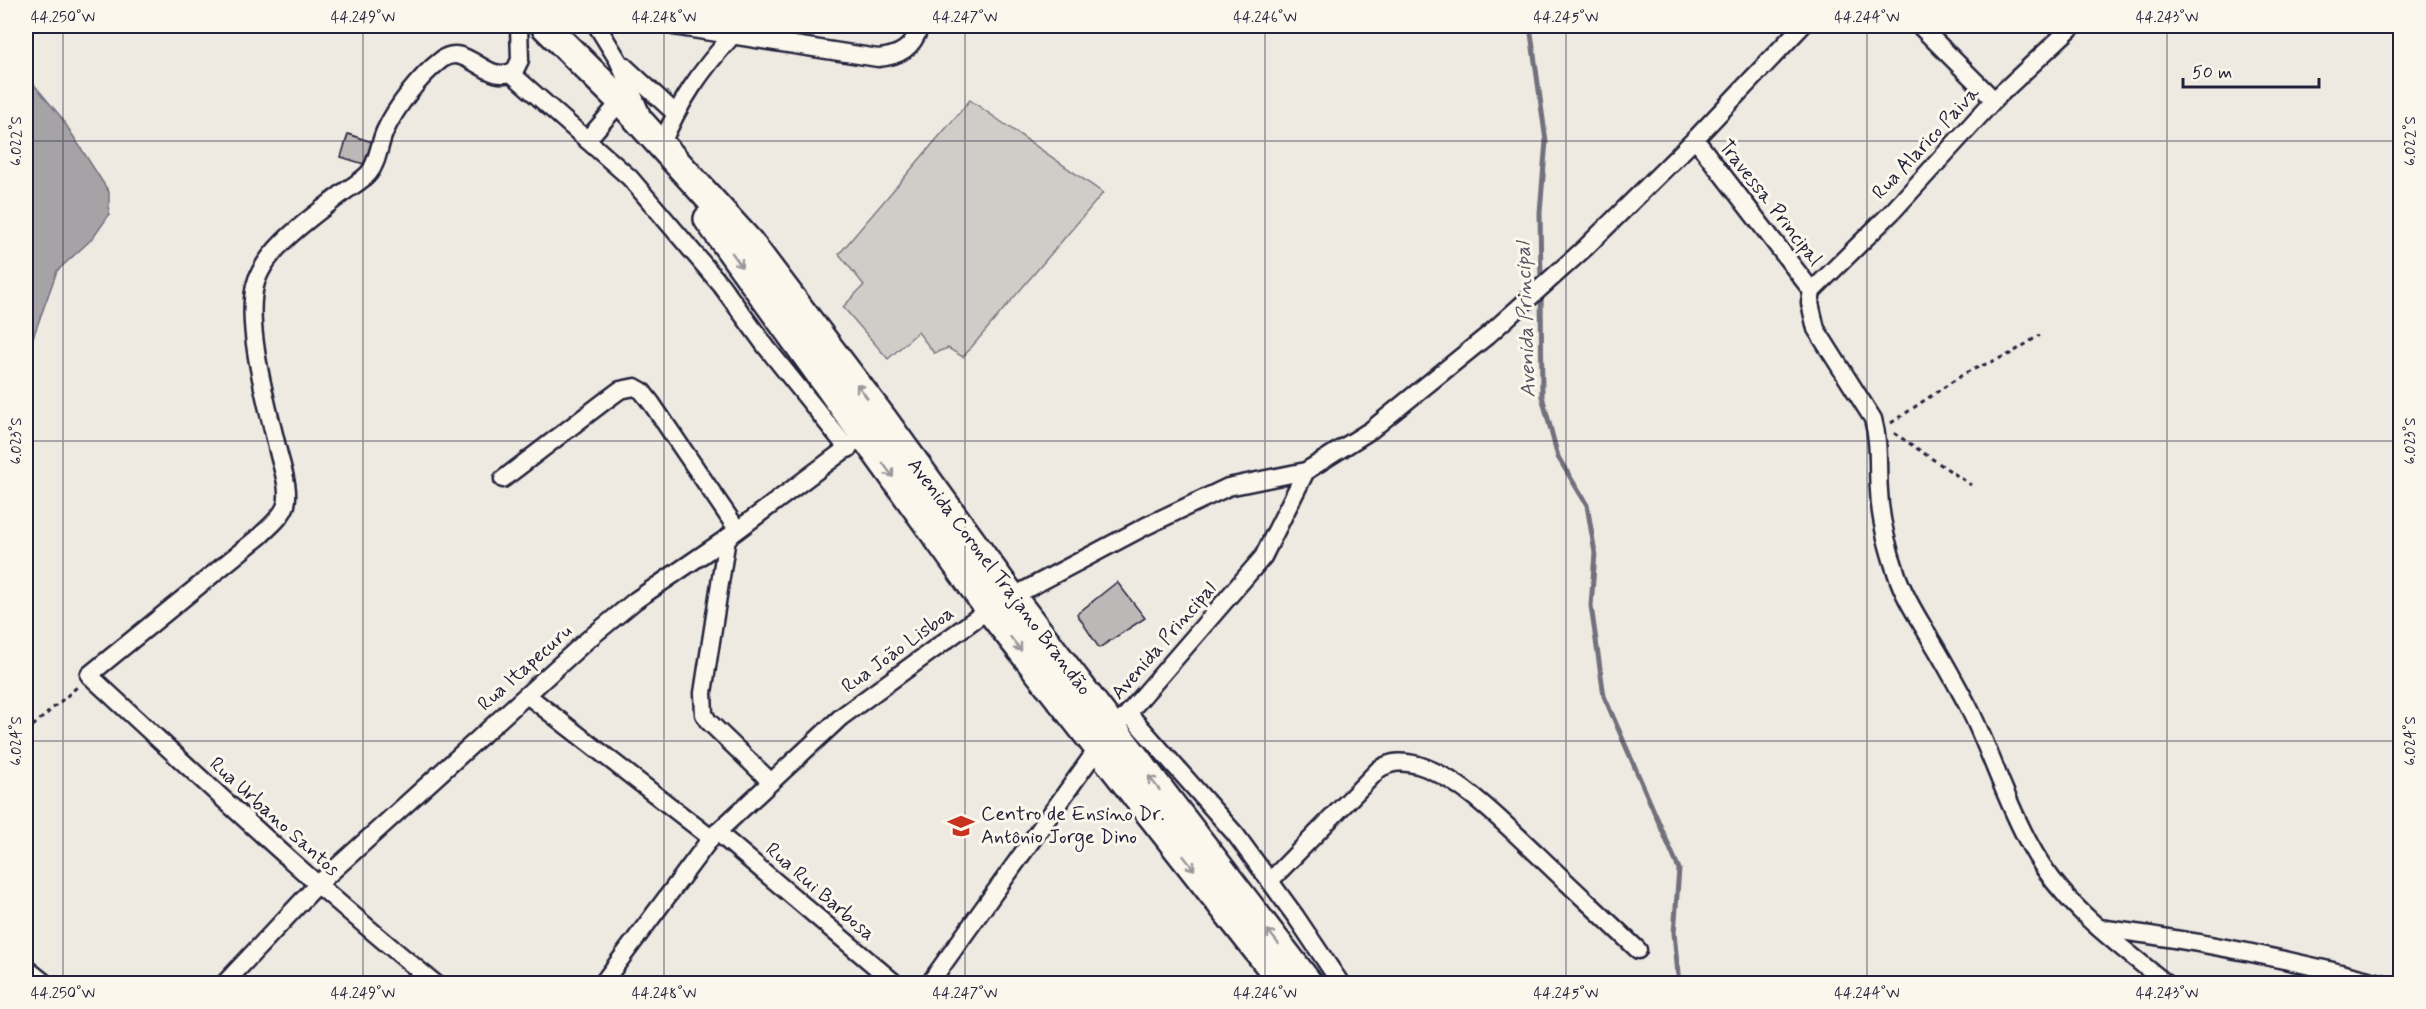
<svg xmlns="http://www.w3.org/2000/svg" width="2426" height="1009" viewBox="0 0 2426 1009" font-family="Mynerve,sans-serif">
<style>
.green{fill:#d0cdc9;stroke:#797882;stroke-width:1.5}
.water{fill:#a6a3a7;stroke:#716f7c;stroke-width:1.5}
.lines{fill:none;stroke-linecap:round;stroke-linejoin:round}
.stream{stroke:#716f7c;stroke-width:5}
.building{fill:#bcb8b8;stroke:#22223b;stroke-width:1.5}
.street-casing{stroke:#22223b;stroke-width:21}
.primary-casing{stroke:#22223b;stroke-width:32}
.path{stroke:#22223b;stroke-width:3;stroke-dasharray:4.5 4.5;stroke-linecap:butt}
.street{stroke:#fbf7ec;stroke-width:16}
.primary{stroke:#fbf7ec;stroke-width:27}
.oneway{stroke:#99979c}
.ticks{fill:none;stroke:#22223b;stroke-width:1.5;stroke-opacity:0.45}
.labels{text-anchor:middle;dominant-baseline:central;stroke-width:6;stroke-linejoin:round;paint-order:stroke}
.street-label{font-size:20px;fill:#22223b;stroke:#fbf7ec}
.poi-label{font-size:20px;fill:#22223b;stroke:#fbf7ec;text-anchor:start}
.water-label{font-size:21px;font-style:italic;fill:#575666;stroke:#fbf7ec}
.neatline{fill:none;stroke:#22223b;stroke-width:2}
.ticks-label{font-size:15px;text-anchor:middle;fill:#22223b}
</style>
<rect width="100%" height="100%" fill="#eeeae2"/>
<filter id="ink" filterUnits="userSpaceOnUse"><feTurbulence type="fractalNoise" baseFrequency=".0167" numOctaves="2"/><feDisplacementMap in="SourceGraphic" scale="12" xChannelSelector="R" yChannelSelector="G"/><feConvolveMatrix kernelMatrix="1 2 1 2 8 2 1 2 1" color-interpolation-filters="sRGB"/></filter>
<g filter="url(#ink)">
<path class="green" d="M970 100 1103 193 963 357 948 348 934 353 918 332 888 359 843 307 864 285 839 254Z"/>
<path class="water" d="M26 75 61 117 109 192V215L93 238 57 271 26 357Z"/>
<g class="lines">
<g class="stream">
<path d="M1530 26 1546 141 1540 212 1541 281"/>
<path d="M1541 293 1542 396 1558 457 1587 505 1595 553 1591 606 1604 696 1679 869 1674 933 1679 984"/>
</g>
</g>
<g class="building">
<path d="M348 134 372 142 364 164 341 157Z"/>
<path d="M1117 582 1145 618 1099 648 1077 614Z"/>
</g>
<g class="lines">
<g class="street-casing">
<g id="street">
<path d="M597 26 618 60 641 113"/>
<path d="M673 26 878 58C900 56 913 48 920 26"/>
<path d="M1920 26 1994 100"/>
<path d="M623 65 675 113"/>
<path d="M511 73 630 178 721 285 767 348 848 449"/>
<path d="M1695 139 1812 291"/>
<path d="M587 140 621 101"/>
<path d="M661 146C679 102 701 70 733 35"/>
<path d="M1812 291 1810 303 1816 329 1873 419C1880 444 1877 466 1879 491 1880 519 1888 549 1897 575 1905 599 1919 619 1931 640 1944 661 1955 682 1967 704 1990 749 2005 800 2030 845 2061 904 2116 943 2167 984"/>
<path d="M1812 291 1893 211 1994 100 2073 26"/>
<path d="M503 479 605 401 620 390 635 387 642 391 652 404 737 529"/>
<path d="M727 538 703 693 704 714 708 721 771 782"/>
<path d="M527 695 711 838"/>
<path d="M1129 714 1236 835 1296 917 1341 984"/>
<path d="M717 832 896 984"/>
<path d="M1270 881 1379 769C1392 761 1403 761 1418 765 1463 779 1504 824 1538 855 1571 887 1605 918 1638 950"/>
<path d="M2099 928C2195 940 2290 959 2384 984"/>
<path d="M26 968 46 984"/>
<path d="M224 984 317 885 585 642 636 600 727 538 871 430"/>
<path d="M436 984C315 887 203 780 89 675L260 536C269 527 282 517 286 505 290 488 282 468 278 451 268 408 245 329 255 286 264 248 314 216 344 192 352 186 362 181 369 173 378 162 379 144 385 131 396 107 420 76 441 60 467 40 488 88 515 70L520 60 519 26"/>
<path d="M602 984 711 838 841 717 989 609 1146 526 1228 487 1306 471"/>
<path d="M929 984 1098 748 1263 557 1306 471 1371 430 1487 336 1585 248 1695 139 1802 26"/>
</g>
</g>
<g class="primary-casing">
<g id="primary">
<path d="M545 26 621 101 749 242 883 419 1012 597 1309 984"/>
<path d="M708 219 989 609 1284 984"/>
</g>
</g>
<g class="path">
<path d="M1891 423 1965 373 2010 354 2040 335"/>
<path d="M1894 433 1971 485"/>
<path d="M26 732 77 687"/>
</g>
<use href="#street" class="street"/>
<use href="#primary" class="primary"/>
</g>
<defs><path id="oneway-shaft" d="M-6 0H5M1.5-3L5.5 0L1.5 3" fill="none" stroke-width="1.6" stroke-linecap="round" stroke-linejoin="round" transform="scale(1.5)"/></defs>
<g class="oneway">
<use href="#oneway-shaft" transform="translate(737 260) rotate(55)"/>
<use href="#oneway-shaft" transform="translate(862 391) rotate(-127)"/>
<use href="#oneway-shaft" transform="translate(888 470) rotate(54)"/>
<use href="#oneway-shaft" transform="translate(1016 644) rotate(52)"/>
<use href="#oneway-shaft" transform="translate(1154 783) rotate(-128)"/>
<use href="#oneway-shaft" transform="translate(1189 863) rotate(52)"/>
<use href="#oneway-shaft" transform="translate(1273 937) rotate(-128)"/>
</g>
</g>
<path class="ticks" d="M63 26V984M363 26V984M664 26V984M965 26V984M1265 26V984M1566 26V984M1867 26V984M2167 26V984M26 141H2400M26 441H2400M26 741H2400"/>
<defs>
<g id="school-bare" transform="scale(2.07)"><path d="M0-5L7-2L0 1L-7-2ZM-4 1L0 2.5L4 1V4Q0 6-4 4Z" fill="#c8321e" stroke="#fbf7ec" stroke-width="2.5" paint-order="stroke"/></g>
</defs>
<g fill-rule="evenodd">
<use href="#school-bare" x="961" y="826"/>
</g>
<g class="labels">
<g class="street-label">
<text transform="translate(1926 143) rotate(-47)">Rua Alarico Paiva</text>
<text transform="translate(1770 203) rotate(52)">Travessa Principal</text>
<text transform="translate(999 577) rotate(53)">Avenida Coronel Trajano Brandão</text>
<text transform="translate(1164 641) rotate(-49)">Avenida Principal</text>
<text transform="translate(898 650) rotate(-36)">Rua João Lisboa</text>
<text transform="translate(525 668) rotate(-42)">Rua Itapecuru</text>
<text transform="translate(274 817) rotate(42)">Rua Urbano Santos</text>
<text transform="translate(820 892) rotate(41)">Rua Rui Barbosa</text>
</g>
<g class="poi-label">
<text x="981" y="814">Centro de Ensino Dr.<tspan x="981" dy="23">Antônio Jorge Dino</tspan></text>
</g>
<g class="water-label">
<text transform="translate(1526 320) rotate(-92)">Avenida Principal</text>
</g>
</g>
<rect width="2426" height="1009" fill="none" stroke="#fbf7ec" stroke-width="66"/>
<path d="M2183 78v9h136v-9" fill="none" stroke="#22223b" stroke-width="3"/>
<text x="2192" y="78" font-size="18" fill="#22223b" stroke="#fbf7ec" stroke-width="4.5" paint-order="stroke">50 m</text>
<rect x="33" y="33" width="2360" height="943" class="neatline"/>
<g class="ticks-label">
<text x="63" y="22">44.250°W</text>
<text x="363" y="22">44.249°W</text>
<text x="664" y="22">44.248°W</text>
<text x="965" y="22">44.247°W</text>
<text x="1265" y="22">44.246°W</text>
<text x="1566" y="22">44.245°W</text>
<text x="1867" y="22">44.244°W</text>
<text x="2167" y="22">44.243°W</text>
<text transform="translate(16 141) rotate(-90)" y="5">6.022°S</text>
<text transform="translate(2410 141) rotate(-90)" y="5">6.022°S</text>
<text transform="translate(16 441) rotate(-90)" y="5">6.023°S</text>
<text transform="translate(2410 441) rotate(-90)" y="5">6.023°S</text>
<text transform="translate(16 741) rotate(-90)" y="5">6.024°S</text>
<text transform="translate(2410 741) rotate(-90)" y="5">6.024°S</text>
<text x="63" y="998">44.250°W</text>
<text x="363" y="998">44.249°W</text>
<text x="664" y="998">44.248°W</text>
<text x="965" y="998">44.247°W</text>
<text x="1265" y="998">44.246°W</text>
<text x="1566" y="998">44.245°W</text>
<text x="1867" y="998">44.244°W</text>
<text x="2167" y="998">44.243°W</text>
</g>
</svg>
